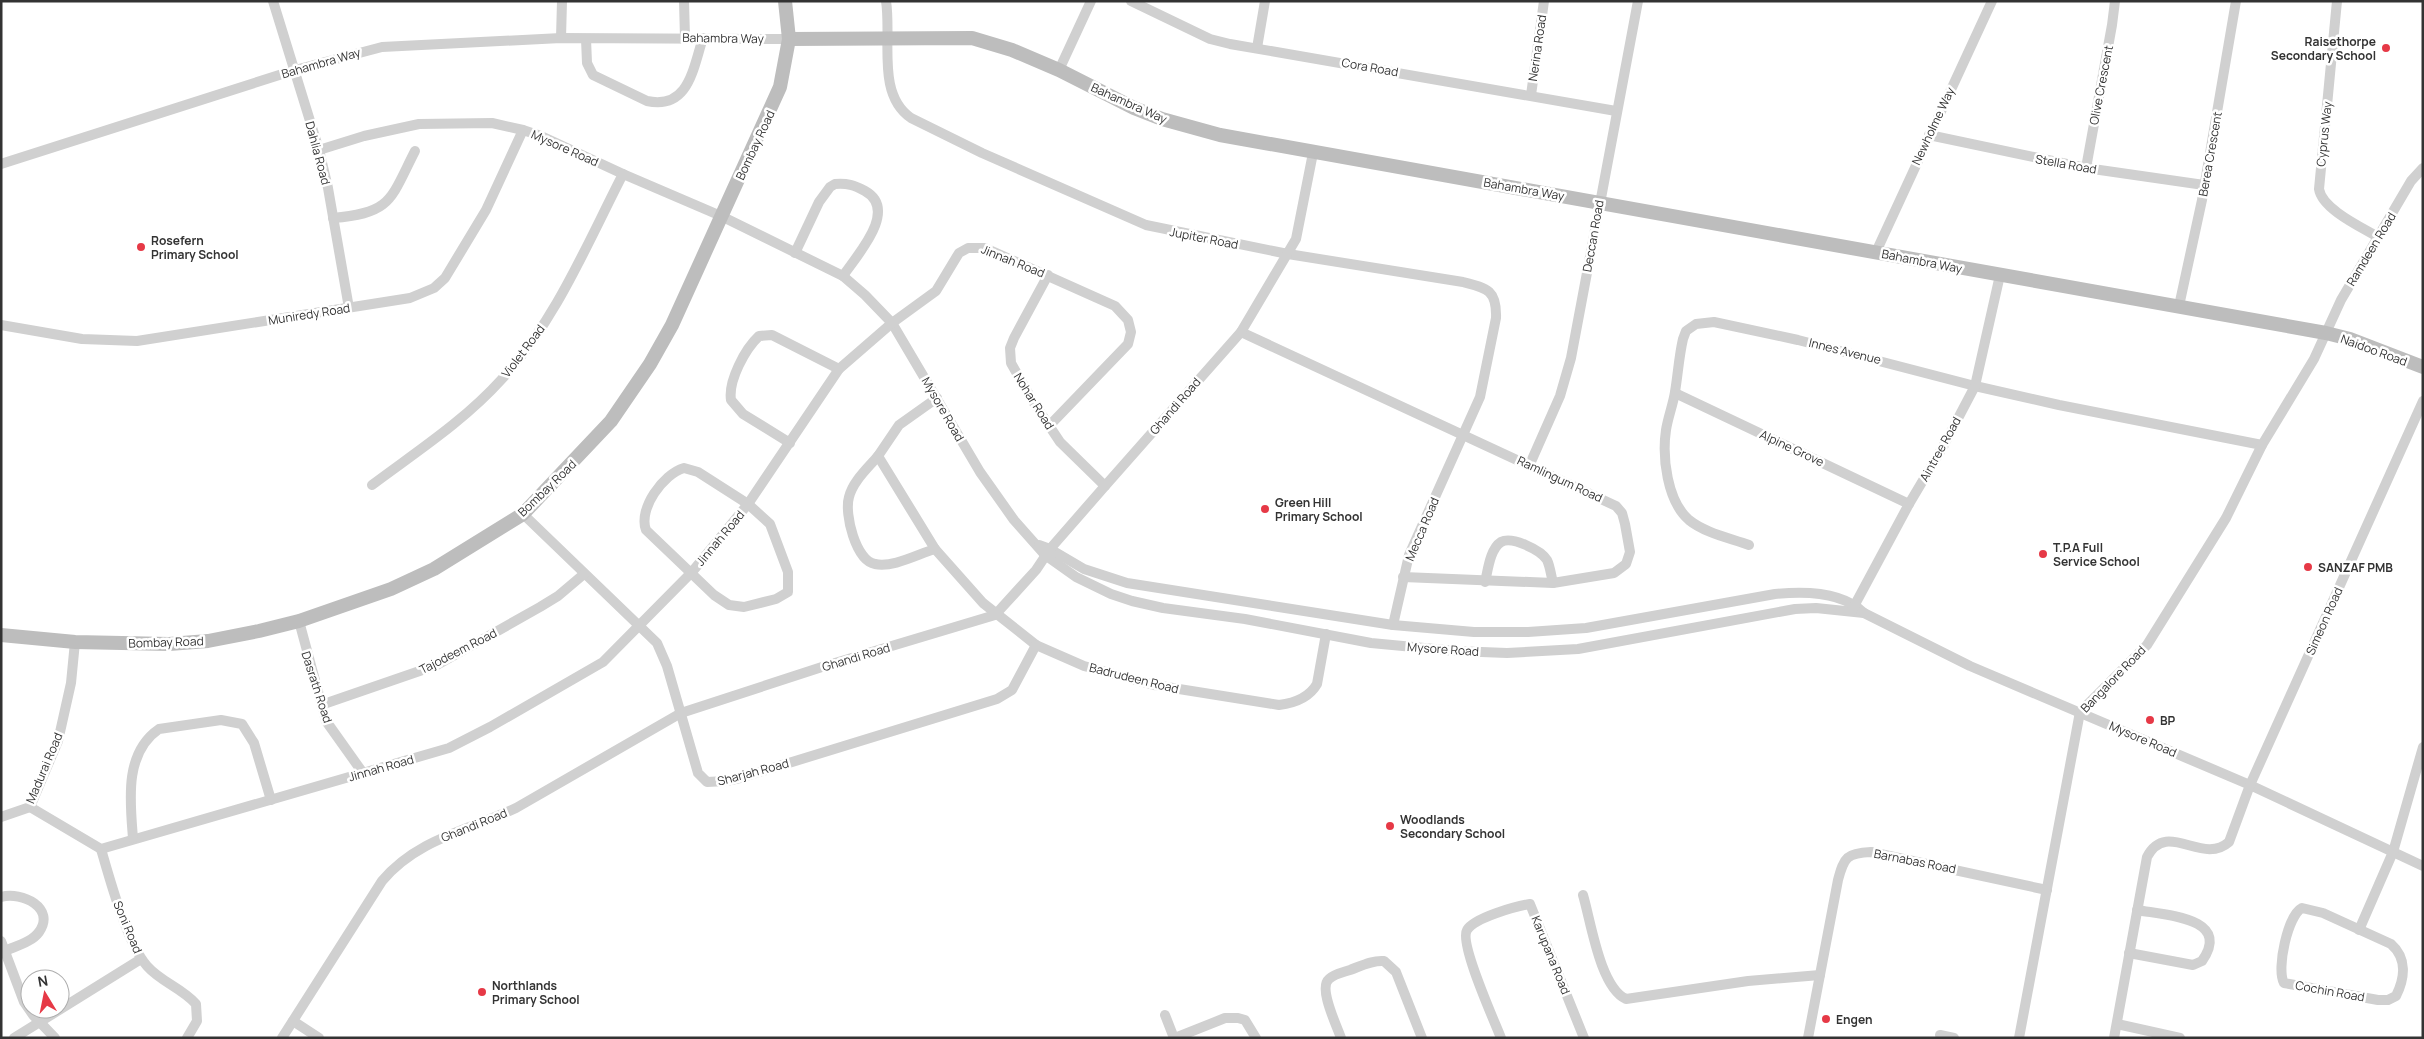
<svg xmlns="http://www.w3.org/2000/svg" width="2424" height="1039" viewBox="0 0 2424 1039" font-family="Manrope,sans-serif">
<style>
.lines{fill:none;stroke-linecap:round;stroke-linejoin:round}
.street{stroke:#d0d0d0;stroke-width:10}
.secondary{stroke:#bdbdbd;stroke-width:14}
.poi-dot{fill:#e63946;stroke:#fff;stroke-width:2}
.labels{text-anchor:middle;dominant-baseline:central;stroke-width:5;stroke-linejoin:round;paint-order:stroke}
.street-label{font-size:12px;fill:#333;stroke:#fff}
.poi-label{font-size:12px;font-weight:bold;fill:#333;stroke:#fff;text-anchor:start}
</style>
<rect width="100%" height="100%" fill="#fff"/>
<g class="lines">
<g class="street">
<path d="M273 1 319 150 328 188 349 308"/>
<path d="M684 1 685 38"/>
<path d="M886 1C892 39 876 94 911 118L982 153 1146 225 1288 254 1463 282C1487 288 1497 290 1496 318L1480 397 1409 555 1393 625"/>
<path d="M1131 1 1210 39 1230 44 1616 111"/>
<path d="M2337 1 2319 189C2322 209 2361 227 2378 237"/>
<path d="M561 38 562 1"/>
<path d="M586 39 587 63 593 75 647 101C689 110 693 68 703 38"/>
<path d="M1257 48 1265 1"/>
<path d="M1059 70 1091 1"/>
<path d="M1531 95 1544 1"/>
<path d="M1929 135 2086 168 2204 185"/>
<path d="M319 150 364 136 419 124 492 123 523 130 541 136 623 174 721 216 843 276 865 295 892 323 980 472 1014 520 1045 555 1076 577 1111 594 1132 601 1163 608 1245 619 1371 643 1456 651 1507 653 1578 649 1795 609 1816 608 1864 613"/>
<path d="M1 164 295 70 382 47 561 38 789 39"/>
<path d="M2086 168 2112 25 2115 1"/>
<path d="M333 218C392 213 390 200 415 151"/>
<path d="M1876 252 1992 1"/>
<path d="M795 253 819 202 830 187 835 184C847 183 854 185 865 191 899 210 857 255 843 276"/>
<path d="M1048 275 1014 338 1010 348 1011 363 1032 400 1060 442 1105 486"/>
<path d="M2179 306 2202 200 2236 1"/>
<path d="M1 325 82 339 137 341 410 298 434 288 445 278 486 210 523 130"/>
<path d="M1241 332 1616 506 1622 513 1625 524 1630 552 1626 564 1614 573 1553 583 1403 577"/>
<path d="M1675 393 1909 504"/>
<path d="M937 398 899 425 878 456 935 549 983 603 1036 645 1084 666 1154 685 1279 705C1295 703 1309 698 1317 684L1326 634"/>
<path d="M790 443 743 414 731 400C728 381 745 349 759 336L772 335 839 369"/>
<path d="M878 456C868 468 853 481 849 497 844 514 856 561 875 564 893 568 918 554 935 549"/>
<path d="M1530 464 1560 396 1571 358 1638 1"/>
<path d="M684 468 698 472 748 504 770 524 788 572V592L776 599 744 607 729 605 714 595 646 530C638 509 663 474 684 468Z"/>
<path d="M372 485C416 452 464 421 501 380 555 322 587 244 623 174"/>
<path d="M523 514 657 643 667 666 698 773 707 782 726 781 740 778 997 699 1012 690 1036 645"/>
<path d="M1039 545 1050 549 1084 569 1127 583 1393 625 1474 632H1528L1586 628 1775 594C1804 591 1842 591 1864 613L1970 666 2250 785 2423 866"/>
<path d="M1749 545C1730 538 1705 533 1689 520 1667 501 1662 457 1666 430 1668 417 1673 405 1675 392 1678 374 1679 356 1683 339L1686 331 1696 324 1714 322 1798 340 1975 386 2059 405 2262 445"/>
<path d="M1485 582C1488 570 1490 549 1501 542 1512 536 1541 550 1547 560 1550 566 1551 575 1553 583"/>
<path d="M1852 610 1909 504 1944 445 1975 386 2000 275"/>
<path d="M299 621 326 721 363 773"/>
<path d="M321 705 437 665 540 607 558 596 584 574"/>
<path d="M30 807 101 849 449 748 490 727 603 662 692 572 748 504 839 369 892 323 936 291 959 253 968 248H985L1115 306 1128 320 1131 332 1128 344 1049 426"/>
<path d="M1 817 30 807 58 741 71 683 75 642"/>
<path d="M133 838C130 801 124 753 159 729L221 720 242 724 254 743 271 800"/>
<path d="M101 849C110 880 127 943 147 966 161 982 182 988 196 1004L197 1021 187 1038"/>
<path d="M1583 895C1591 922 1600 987 1626 999L1748 981 1820 975"/>
<path d="M1 897C22 891 56 908 39 932 32 942 16 946 5 951"/>
<path d="M2302 908 2323 913 2391 944C2407 958 2405 978 2396 996L2388 1000H2378L2284 983C2276 969 2288 915 2302 908Z"/>
<path d="M2359 930 2393 852 2423 747"/>
<path d="M1 941 24 1002 33 1015 55 1038"/>
<path d="M2129 953 2193 965 2202 961C2233 917 2163 915 2137 910"/>
<path d="M1165 1015 1174 1038"/>
<path d="M293 1021 319 1038"/>
<path d="M2117 1024 2180 1038"/>
<path d="M1940 1035 1954 1038"/>
<path d="M14 1038 141 959"/>
<path d="M282 1038 382 881C417 839 469 830 516 808L681 713 825 666 995 615 1036 570 1050 549 1105 486 1241 332 1296 239 1313 153"/>
<path d="M1175 1038 1225 1018H1238L1245 1020 1256 1038"/>
<path d="M1341 1038C1337 1026 1318 988 1329 979 1334 974 1344 972 1350 970 1361 966 1372 960 1384 961L1396 972 1422 1038"/>
<path d="M1501 1038C1494 1020 1459 943 1467 930 1474 918 1516 906 1530 904L1584 1038"/>
<path d="M1808 1038 1838 880C1844 857 1847 853 1871 852L2047 890"/>
<path d="M2019 1038 2080 712 2147 645 2226 518 2262 445 2314 359 2341 300 2411 181 2423 168"/>
<path d="M2114 1038 2147 857C2167 819 2202 866 2229 842L2250 785 2423 401"/>
</g>
<g class="secondary">
<path d="M789 39 972 38 1012 50 1059 70 1134 108 1162 119 1220 135 2326 333 2350 339 2423 367"/>
<path d="M1 635 75 642 169 644 208 641 259 631 299 621 391 589 434 569 523 514 611 421 650 364 672 325 780 87 789 39 785 1"/>
</g>
</g>
<g class="poi-dot">
<circle cx="2386" cy="48" r="5"/>
<circle cx="141" cy="247" r="5"/>
<circle cx="1265" cy="509" r="5"/>
<circle cx="2043" cy="554" r="5"/>
<circle cx="2308" cy="567" r="5"/>
<circle cx="2150" cy="720" r="5"/>
<circle cx="1390" cy="826" r="5"/>
<circle cx="482" cy="992" r="5"/>
<circle cx="1826" cy="1019" r="5"/>
</g>
<g class="labels">
<g class="street-label">
<text transform="translate(723 38) rotate(1)">Bahambra Way</text>
<text transform="translate(1537 48) rotate(-82)">Nerina Road</text>
<text transform="translate(321 63) rotate(-16)">Bahambra Way</text>
<text transform="translate(1370 67) rotate(10)">Cora Road</text>
<text transform="translate(2101 85) rotate(-79)">Olive Crescent</text>
<text transform="translate(1129 103) rotate(24)">Bahambra Way</text>
<text transform="translate(1933 126) rotate(-65)">Newholme Way</text>
<text transform="translate(2324 134) rotate(-84)">Cyprus Way</text>
<text transform="translate(755 145) rotate(-65)">Bombay Road</text>
<text transform="translate(565 148) rotate(24)">Mysore Road</text>
<text transform="translate(318 153) rotate(75)">Dahlia Road</text>
<text transform="translate(2210 154) rotate(-80)">Berea Crescent</text>
<text transform="translate(2066 164) rotate(10)">Stella Road</text>
<text transform="translate(1524 189) rotate(10)">Bahambra Way</text>
<text transform="translate(1593 236) rotate(-80)">Deccan Road</text>
<text transform="translate(1204 238) rotate(11)">Jupiter Road</text>
<text transform="translate(2371 249) rotate(-59)">Ramdeen Road</text>
<text transform="translate(1013 261) rotate(22)">Jinnah Road</text>
<text transform="translate(1922 261) rotate(11)">Bahambra Way</text>
<text transform="translate(309 314) rotate(-9)">Muniredy Road</text>
<text transform="translate(2374 350) rotate(20)">Naidoo Road</text>
<text transform="translate(523 351) rotate(-53)">Violet Road</text>
<text transform="translate(1845 351) rotate(14)">Innes Avenue</text>
<text transform="translate(1034 401) rotate(58)">Nohar Road</text>
<text transform="translate(1175 406) rotate(-49)">Ghandi Road</text>
<text transform="translate(943 409) rotate(60)">Mysore Road</text>
<text transform="translate(1792 448) rotate(25)">Alpine Grove</text>
<text transform="translate(1940 449) rotate(-61)">Aintree Road</text>
<text transform="translate(1560 479) rotate(25)">Ramlingum Road</text>
<text transform="translate(547 488) rotate(-44)">Bombay Road</text>
<text transform="translate(1422 529) rotate(-67)">Mecca Road</text>
<text transform="translate(720 538) rotate(-50)">Jinnah Road</text>
<text transform="translate(2324 621) rotate(-66)">Simeon Road</text>
<text transform="translate(166 642) rotate(-2)">Bombay Road</text>
<text transform="translate(1443 649) rotate(4)">Mysore Road</text>
<text transform="translate(458 651) rotate(-27)">Tajodeem Road</text>
<text transform="translate(856 657) rotate(-17)">Ghandi Road</text>
<text transform="translate(1134 678) rotate(14)">Badrudeen Road</text>
<text transform="translate(2113 679) rotate(-46)">Bangalore Road</text>
<text transform="translate(317 687) rotate(72)">Dasrath Road</text>
<text transform="translate(2143 739) rotate(23)">Mysore Road</text>
<text transform="translate(44 768) rotate(-67)">Madurai Road</text>
<text transform="translate(381 768) rotate(-16)">Jinnah Road</text>
<text transform="translate(753 772) rotate(-15)">Sharjah Road</text>
<text transform="translate(474 825) rotate(-22)">Ghandi Road</text>
<text transform="translate(1915 861) rotate(11)">Barnabas Road</text>
<text transform="translate(128 927) rotate(67)">Soni Road</text>
<text transform="translate(1551 955) rotate(68)">Karupana Road</text>
<text transform="translate(2330 991) rotate(10)">Cochin Road</text>
</g>
<g class="poi-label">
<text x="2376" y="41" text-anchor="end">Raisethorpe<tspan x="2376" dy="14">Secondary School</tspan></text>
<text x="151" y="240">Rosefern<tspan x="151" dy="14">Primary School</tspan></text>
<text x="1275" y="502">Green Hill<tspan x="1275" dy="14">Primary School</tspan></text>
<text x="2053" y="547">T.P.A Full<tspan x="2053" dy="14">Service School</tspan></text>
<text x="2318" y="567">SANZAF PMB</text>
<text x="2160" y="720">BP</text>
<text x="1400" y="819">Woodlands<tspan x="1400" dy="14">Secondary School</tspan></text>
<text x="492" y="985">Northlands<tspan x="492" dy="14">Primary School</tspan></text>
<text x="1836" y="1019">Engen</text>
</g>
</g>
<rect width="2424" height="1039" fill="none" stroke="#333333" stroke-width="5"/>
<g transform="translate(45 994) rotate(350)"><circle r="24" fill="#ffffff" stroke="#adadad"/>
<path d="M0-4L9 19L0 12L-9 19Z" fill="#e63946"/>
<text y="-8" font-size="14" font-weight="bold" text-anchor="middle" fill="#333333">N</text>
</g>
</svg>
